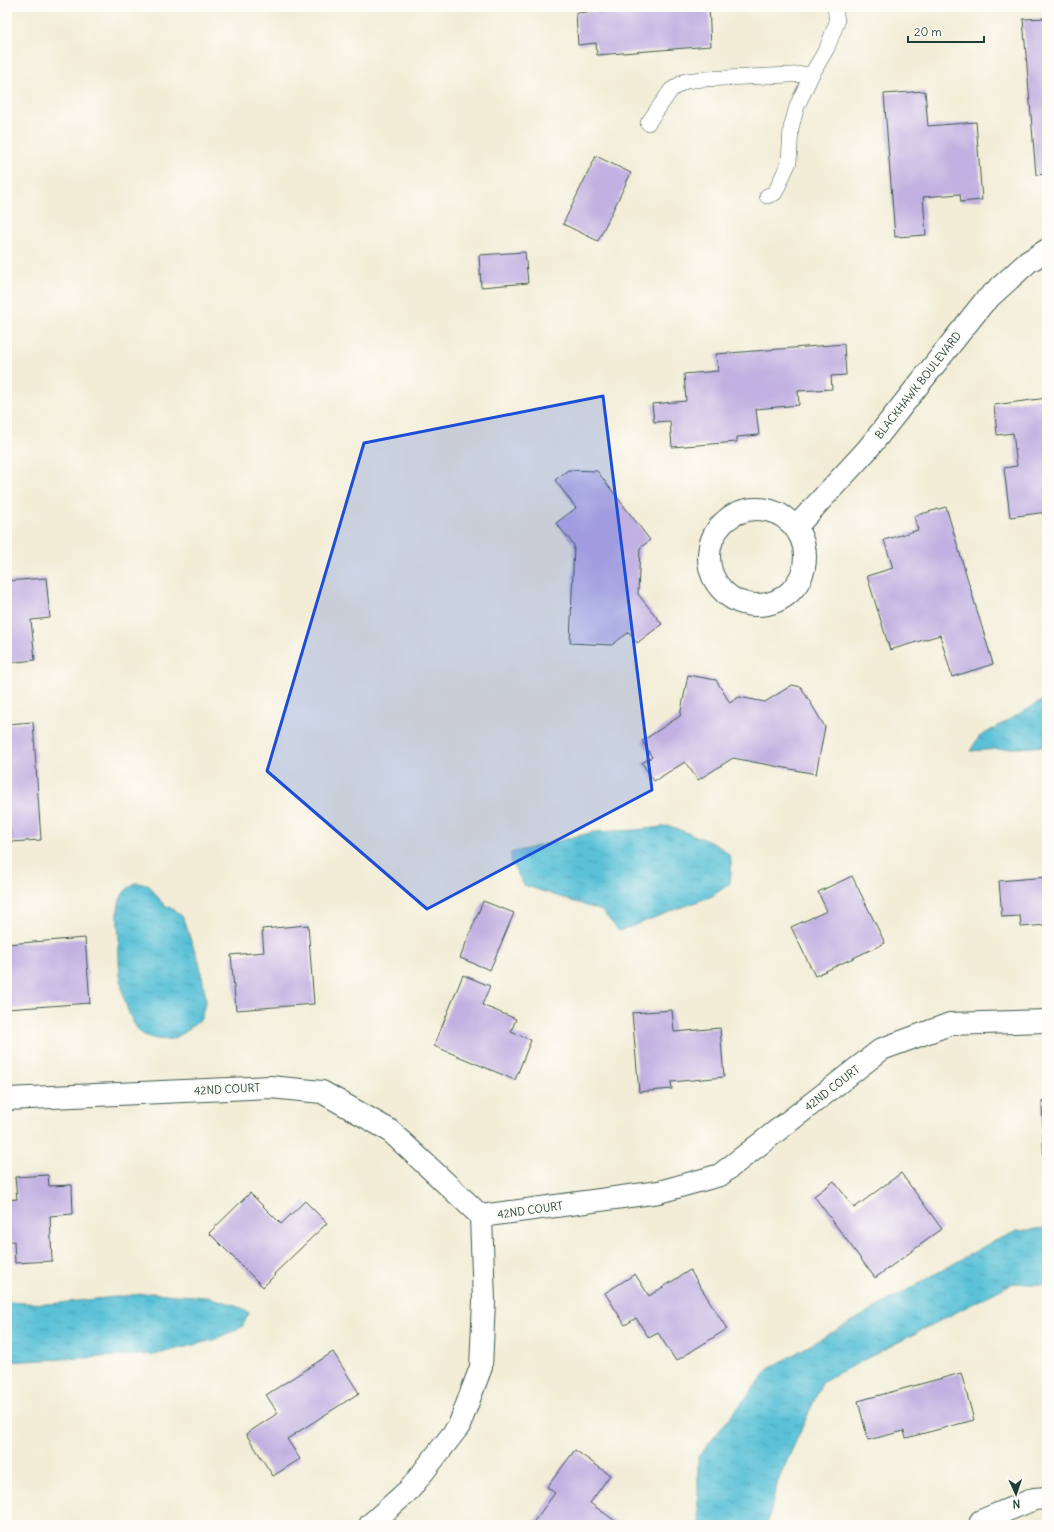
<svg xmlns="http://www.w3.org/2000/svg" width="1054" height="1532" viewBox="0 0 1054 1532" font-family="Delius,sans-serif">
<style>
.water{fill:url(#water-ripples);stroke:#3c7f86}
.building{fill:#c1b0e1}
.lines{fill:none;stroke-linecap:round;stroke-linejoin:round}
.service-casing{stroke:#3f574c;stroke-width:16}
.minor-casing{stroke:#3f574c;stroke-width:24}
.service{stroke:#fff;stroke-width:15}
.minor{stroke:#fff;stroke-width:22}
.marked{fill:#1d4ed8;fill-opacity:0.2;stroke:#1d4ed8;stroke-width:3;stroke-linejoin:round}
.labels{text-anchor:middle;dominant-baseline:central;stroke-width:4;stroke-linejoin:round;paint-order:stroke}
.street-label{font-size:11px;fill:#1f3d34;stroke:#fdfcf7}
</style>
<defs>
<pattern id="water-ripples" width="26" height="14" patternUnits="userSpaceOnUse"><rect width="26" height="14" fill="#5ac1d7"/><path d="M2 4q2-2 4 0t4 0M15 11q2-2 4 0t4 0" fill="none" stroke="#4a9eaf"/></pattern>
</defs>
<rect width="100%" height="100%" fill="#fdfcf7"/>
<filter id="ink" filterUnits="userSpaceOnUse"><feTurbulence type="fractalNoise" baseFrequency=".025" numOctaves="2"/><feDisplacementMap in="SourceGraphic" scale="8" xChannelSelector="R" yChannelSelector="G"/><feConvolveMatrix kernelMatrix="1 2 1 2 8 2 1 2 1" color-interpolation-filters="sRGB"/></filter>
<filter id="wash" filterUnits="userSpaceOnUse"><feTurbulence type="fractalNoise" baseFrequency=".012" numOctaves="4" result="noise"/><feDisplacementMap in="SourceGraphic" scale="16" xChannelSelector="R" yChannelSelector="G"/><feGaussianBlur stdDeviation="0.9" result="paint"/><feColorMatrix in="noise" values="0 0 0 0 0 0 0 0 0 0 0 0 0 0 0 0 0 1.4 0 .05"/><feComposite in="paint" operator="in"/></filter>
<g filter="url(#wash)">
<rect width="100%" height="100%" fill="#f3edd7"/>
<g class="water">
<path d="M1047 698V746L970 751 979 737Z"/>
<path d="M669 826C684 832 721 843 729 855 733 863 731 874 730 883L712 896 619 931 602 911 524 885 511 862V853L593 832 637 830Z"/>
<path d="M135 883 148 884 163 904 174 910 182 916 200 965 206 999 201 1019C192 1026 182 1036 171 1039 163 1041 144 1038 139 1031 122 1009 118 971 119 944 119 931 116 916 119 904 122 893 125 890 135 883Z"/>
<path d="M1047 1228V1285L1013 1283 823 1381 778 1481 767 1525H700L698 1506V1457L770 1368 990 1243 1017 1231Z"/>
<path d="M151 1293 207 1297 232 1304 249 1313 242 1327 213 1340 157 1354 7 1362V1302L50 1304Z"/>
</g>
<g id="blocks">
<g class="building">
<path d="M650 7H709L711 46 597 55 596 43 578 45 576 13Z"/>
<path d="M1047 18V174L1036 175 1023 19Z"/>
<path d="M925 91 928 126 976 122 982 200 961 202 960 194 923 197 926 235 895 237 884 94Z"/>
<path d="M596 156 631 173 598 241 563 224Z"/>
<path d="M525 252 528 283 481 287 479 255Z"/>
<path d="M844 344 846 375 831 376 832 389 798 391 799 405 756 409 759 435 737 437V442L672 447 670 421 654 422 652 404 686 401 684 374 718 371 716 354Z"/>
<path d="M1047 398V512L1010 517 1004 468 1017 466 1013 433 997 435 994 405Z"/>
<path d="M568 470 597 471 650 540 640 548 638 594 662 624 637 643 629 632 612 645 570 643 574 545 556 523 576 508 555 480Z"/>
<path d="M946 507 993 664 952 677 940 635 890 650 867 576 893 568 884 540 918 530 914 516Z"/>
<path d="M46 578 50 618 31 620 35 660 7 663V581Z"/>
<path d="M688 675 716 680 730 703 739 697 765 702 792 685 801 687 825 727 816 774 733 758 698 780 685 762 654 781 642 763 652 757 642 741 680 716Z"/>
<path d="M33 722 41 840 11 842 7 796V724Z"/>
<path d="M852 876 885 943 815 976 791 927 827 911 818 892Z"/>
<path d="M1047 877V925L1021 927 1020 916 1002 917 999 881Z"/>
<path d="M483 901 514 913 490 970 460 958Z"/>
<path d="M308 925 314 1004 236 1010 231 955 264 952 262 929Z"/>
<path d="M85 938 90 1003 7 1009V944Z"/>
<path d="M463 975 490 986 482 1005 516 1019 511 1032 531 1040 515 1080 434 1046Z"/>
<path d="M672 1010 674 1032 720 1028 724 1077 671 1082 672 1089 639 1092 632 1013Z"/>
<path d="M1042 1101H1047V1171H1044Z"/>
<path d="M901 1173 942 1229 875 1278 814 1196 834 1181 854 1208Z"/>
<path d="M48 1175 49 1186 72 1185 73 1214 50 1216 52 1261 15 1263 14 1241H7V1200L17 1199 15 1177Z"/>
<path d="M250 1193 281 1224 305 1201 327 1223 274 1274 275 1275 263 1287 209 1233Z"/>
<path d="M690 1270 727 1329 676 1361 658 1333 649 1338 636 1318 625 1325 605 1293 635 1274 649 1296Z"/>
<path d="M333 1352 359 1393 287 1439 300 1459 273 1476 246 1434 278 1413 266 1395Z"/>
<path d="M961 1373 974 1420 906 1438 904 1431 868 1440 858 1401Z"/>
<path d="M575 1450 610 1475 590 1503 621 1525 532 1524 555 1493 547 1487Z"/>
</g>
</g>
</g>
<g filter="url(#ink)">
<use href="#blocks" fill-opacity="0" stroke="#3f574c" stroke-width="1"/>
<g class="lines">
<g class="service-casing">
<g id="service">
<path d="M648 123 671 90 685 81 703 79 812 74"/>
<path d="M767 196 775 193 789 162 791 128 797 106 812 74 827 48 837 22 835 7"/>
</g>
</g>
<g class="minor-casing">
<g id="minor">
<circle cx="757" cy="557" r="48"/>
<path d="M796 527 867 450 984 302 1028 262 1047 250"/>
<path d="M7 1099 270 1087 322 1092 389 1130 481 1216 659 1192 720 1175 882 1049 950 1024 1047 1021"/>
<path d="M981 1521 1034 1499 1047 1498"/>
<path d="M370 1525 410 1489 459 1426 481 1367 484 1301 481 1216"/>
</g>
</g>
<use href="#service" class="service"/>
<use href="#minor" class="minor"/>
</g>
</g>
<path class="marked" d="M603 396 652 790 427 909 267 771 364 443Z"/>
<g class="labels">
<g class="street-label">
<text transform="translate(918 385) rotate(-52)">BLACKHAWK BOULEVARD</text>
<text transform="translate(832 1088) rotate(-38)">42ND COURT</text>
<text transform="translate(227 1089) rotate(-3)">42ND COURT</text>
<text transform="translate(530 1210) rotate(-8)">42ND COURT</text>
</g>
</g>
<rect width="1054" height="1532" fill="none" stroke="#fdfcf7" stroke-width="24"/>
<g transform="translate(1016 1494) rotate(177)" stroke="#fdfcf7" stroke-width="3" paint-order="stroke">
<path d="M0-3L7 15L0 10L-7 15Z" fill="#1f3d34"/>
<text y="-6" font-size="11" font-weight="bold" text-anchor="middle" fill="#1f3d34">N</text>
</g>
<path d="M908 36v6h76v-6" fill="none" stroke="#1f3d34" stroke-width="2"/>
<text x="914" y="36" font-size="12" fill="#1f3d34" stroke="#fdfcf7" stroke-width="3" paint-order="stroke">20 m</text>
</svg>
